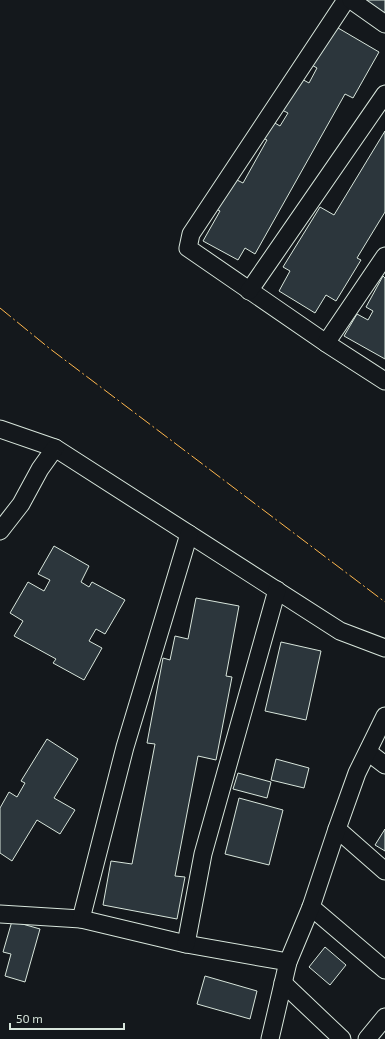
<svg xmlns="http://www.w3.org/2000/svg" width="385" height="1039" viewBox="0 0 385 1039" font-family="'Exo 2',sans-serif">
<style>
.building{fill:#2c363c;stroke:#d8e6dc}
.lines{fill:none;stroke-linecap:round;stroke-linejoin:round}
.minor-casing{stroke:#d8e6dc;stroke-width:19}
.minor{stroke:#14181c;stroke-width:17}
.power{stroke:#ffb74d;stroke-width:1;stroke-dasharray:14 3 2 3;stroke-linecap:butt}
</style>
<rect width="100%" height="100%" fill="#14181c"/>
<g class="building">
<path d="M365 0H385V14Z"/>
<path d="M333 25 379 52 353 98 345 94 255 254 245 248 238 260 203 241 220 211 214 208 231 177 243 183 267 140 263 138 273 122 280 126 288 113 280 109 298 77 309 83 317 68 310 64Z"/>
<path d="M385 131V212L357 258 361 260 336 301 326 295 315 313 279 291 290 271 283 267 320 207 334 215Z"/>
<path d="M383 276 385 278V359L344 336 357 314 368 320 373 311 366 307Z"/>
<path d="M54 546 89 566 81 582 89 587 92 582 125 600 105 634 96 629 89 641 102 648 84 680 53 663 56 659 14 636 23 621 10 613 28 582 44 591 50 580 38 574Z"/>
<path d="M196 598 239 606 226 676 232 677 216 760 198 756 175 876 185 877 177 919 103 905 111 861 132 864 155 744 147 743 163 658 170 660 175 636 188 639Z"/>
<path d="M281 642 321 651 306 720 265 711Z"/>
<path d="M47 739 78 759 54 798 75 810 60 834 37 820 12 861 0 853V808L9 792 17 797 25 783 21 781Z"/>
<path d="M276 759 309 768 304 788 271 780Z"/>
<path d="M238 773 271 782 267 798 233 789Z"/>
<path d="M239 798 283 810 269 865 225 854Z"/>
<path d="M385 829V851L375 845Z"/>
<path d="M12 921 40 929 25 982 5 976 11 954 3 952Z"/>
<path d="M325 947 346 965 330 985 309 967Z"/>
<path d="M205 976 257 991 250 1019 197 1004Z"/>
</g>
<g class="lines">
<g class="minor-casing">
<g id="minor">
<path d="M346 0 191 234 188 248 326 343 385 381"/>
<path d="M351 0 385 24"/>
<path d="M249 291 385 94"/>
<path d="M326 343 385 256"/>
<path d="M0 429 55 448 340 631 385 648"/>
<path d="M0 531 21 504 40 469 55 448"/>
<path d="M368 752 385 765"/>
<path d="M337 829 385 871"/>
<path d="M311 907 385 970"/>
<path d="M0 914 81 919 186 944 288 962"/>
<path d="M81 919 125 747 189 534"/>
<path d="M186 944 203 854 277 590"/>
<path d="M283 983 342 1039"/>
<path d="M270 1039 288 962 311 907 337 829 357 773 385 716"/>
<path d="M367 1039 385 1017"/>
</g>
</g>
<use href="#minor" class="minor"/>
<path class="power" d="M0 308 49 348 385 602"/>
</g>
<path d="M10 1023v6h114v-6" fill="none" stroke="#d8e6dc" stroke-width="2"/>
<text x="16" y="1023" font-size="12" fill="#d8e6dc" stroke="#14181c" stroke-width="3" paint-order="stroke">50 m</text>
</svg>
